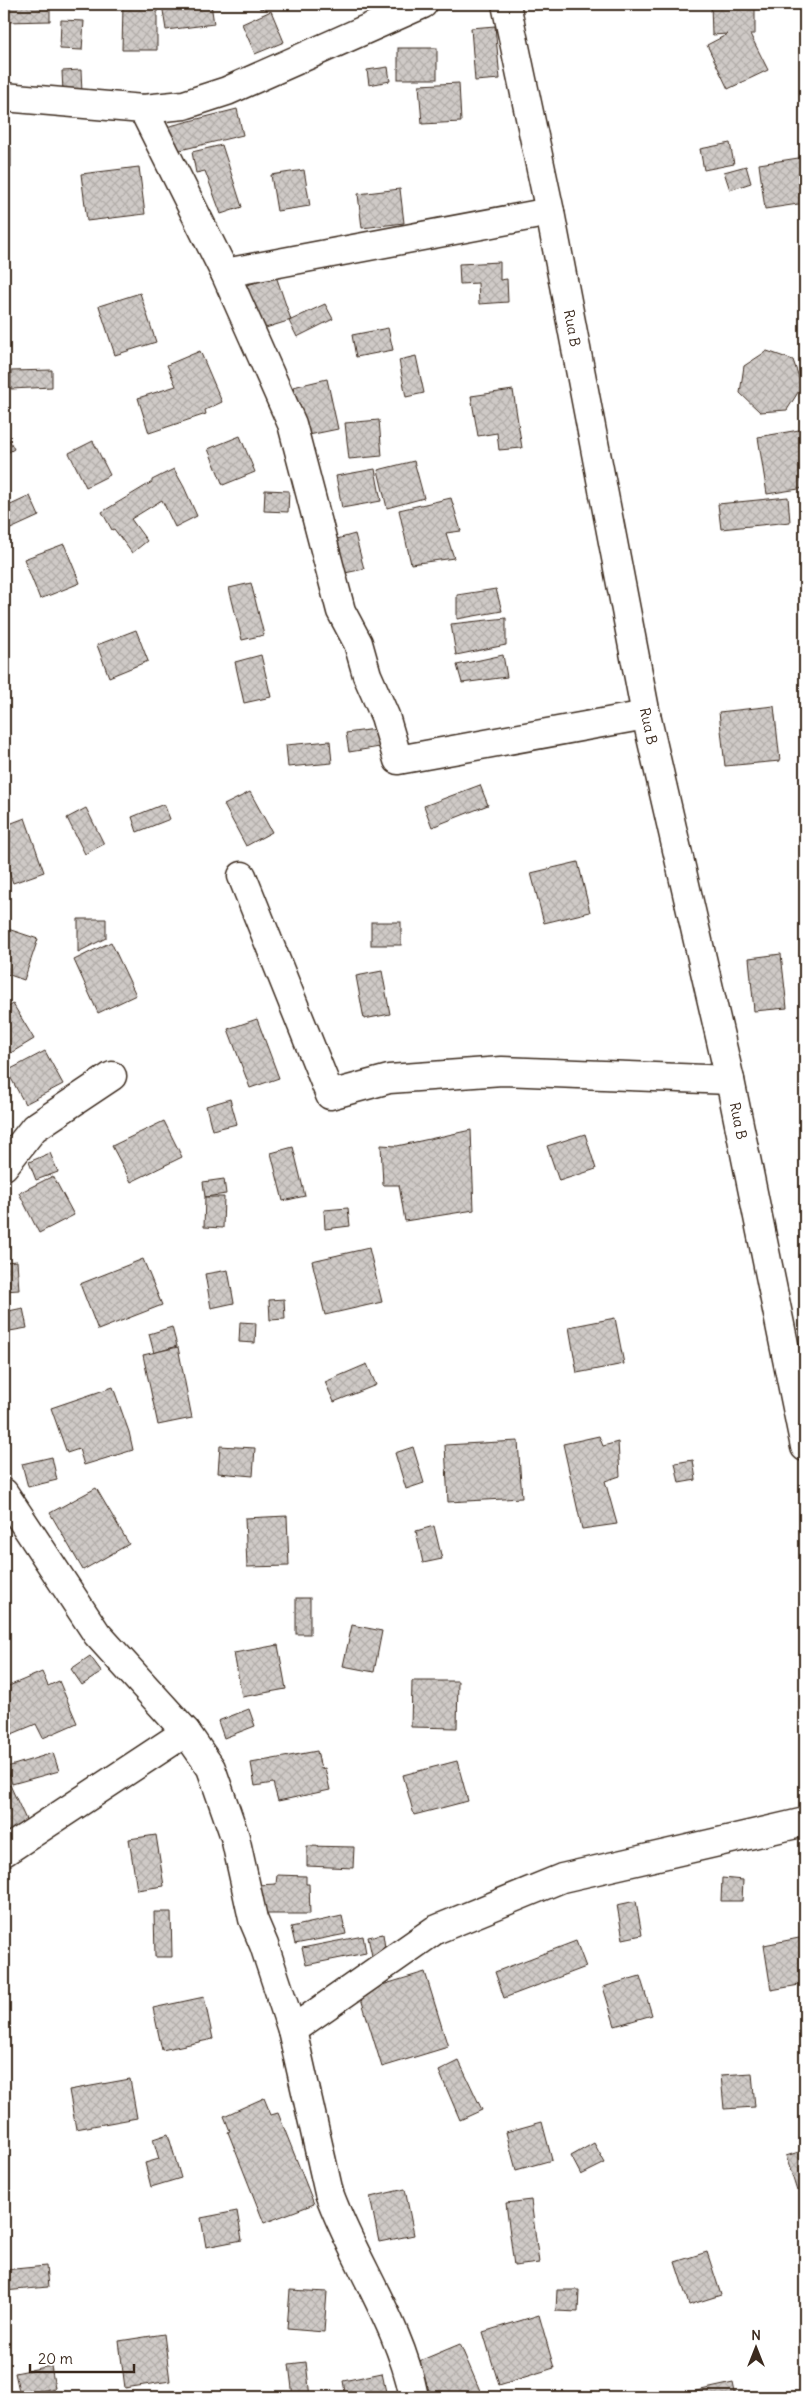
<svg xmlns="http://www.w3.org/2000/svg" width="809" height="2401" viewBox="0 0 809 2401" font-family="Delius,sans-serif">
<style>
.building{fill:url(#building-cross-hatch);stroke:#3b2a1e}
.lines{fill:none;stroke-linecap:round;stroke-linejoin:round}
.street-casing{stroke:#3b2a1e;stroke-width:31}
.secondary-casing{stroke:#3b2a1e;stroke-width:31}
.street{stroke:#fff;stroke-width:28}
.secondary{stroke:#fff;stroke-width:28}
.labels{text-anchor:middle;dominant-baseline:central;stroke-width:4;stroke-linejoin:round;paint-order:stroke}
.street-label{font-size:14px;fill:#3b2a1e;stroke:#fff}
</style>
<defs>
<pattern id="building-cross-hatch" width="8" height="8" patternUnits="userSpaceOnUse" patternTransform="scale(1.25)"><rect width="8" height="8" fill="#cfcac7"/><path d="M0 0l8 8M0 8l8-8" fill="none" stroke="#b3aeaa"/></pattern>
</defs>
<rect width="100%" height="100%" fill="#fff"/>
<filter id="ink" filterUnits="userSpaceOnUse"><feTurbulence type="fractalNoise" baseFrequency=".02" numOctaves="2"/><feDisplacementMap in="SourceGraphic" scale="10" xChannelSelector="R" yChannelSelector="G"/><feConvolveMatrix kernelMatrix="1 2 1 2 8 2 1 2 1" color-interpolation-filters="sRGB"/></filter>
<g filter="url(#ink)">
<g class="building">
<path d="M5 4H50V21L5 22Z"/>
<path d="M123 4H157V50H122Z"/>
<path d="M162 4H211L214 24 166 30Z"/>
<path d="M259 4H282L260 9Z"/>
<path d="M711 4H755V34H750L768 70 728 89 707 45 728 34 712 35Z"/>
<path d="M271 11 284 42 255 54 242 24Z"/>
<path d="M61 20 84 21 82 50 60 49Z"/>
<path d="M495 26 500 79 475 81 471 28Z"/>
<rect x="398" y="48" width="39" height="31"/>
<path d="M388 67 390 81 369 85 367 70Z"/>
<path d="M81 70 82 93H63L62 71Z"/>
<path d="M459 83 461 122 422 124 419 85Z"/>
<path d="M237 109 243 135 172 152 166 127Z"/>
<path d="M730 143 734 164 704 170 700 149Z"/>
<path d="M222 145 242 207 221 214 205 171 196 173 192 152Z"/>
<path d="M4 147H11V167H8L9 183 4 184Z"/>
<path d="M805 157V203L765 209 759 164Z"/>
<path d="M746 166 751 183 730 190 724 172Z"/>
<path d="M139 167 145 214 87 221 81 174Z"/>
<path d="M304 170 310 206 277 211 271 175Z"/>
<path d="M400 189 404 223 362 228 358 194Z"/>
<path d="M500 262V280L507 279 508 302 479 304 478 283 460 284 459 264Z"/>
<path d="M276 276 291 320 256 331 241 287Z"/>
<path d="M140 293 156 342 115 355 99 306Z"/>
<path d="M325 304 333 319 297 337 289 321Z"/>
<path d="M388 328 393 350 356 357 352 335Z"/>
<path d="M200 351 222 402 205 410 206 414 149 433 138 398 176 386 167 365Z"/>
<path d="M767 351 793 360 802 386 787 410 760 412 740 393 744 366Z"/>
<path d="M416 356 424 393 406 397 399 360Z"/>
<path d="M52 370V387L11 389V371Z"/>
<path d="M327 379 338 429 304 436 293 387Z"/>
<path d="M513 390 522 448 499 450 497 433 478 436 471 396Z"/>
<path d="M379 420 382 456 349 459 345 423Z"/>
<path d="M805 429V488L767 494 758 437Z"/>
<path d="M4 430 14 449 4 455Z"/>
<path d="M240 436 255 472 223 485 208 449Z"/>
<path d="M93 441 110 475 86 487 69 453Z"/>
<path d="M414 461 424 498 387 508 378 470Z"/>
<path d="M174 469 184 487 197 516 175 527 162 500 131 519 147 541 132 553 114 529 112 530 102 512 152 482V480Z"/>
<path d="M375 469 381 501 342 508 336 476Z"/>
<path d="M265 490 289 491 288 512 264 511Z"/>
<path d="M30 496 39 516 4 532V508Z"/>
<path d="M788 497 790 522 721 529 718 504Z"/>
<path d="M451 498 461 531 446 533 454 558 411 564 399 510Z"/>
<path d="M355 534 364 569 345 573 337 539Z"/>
<path d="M64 544 80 583 40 599 24 559Z"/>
<path d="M251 583 264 635 242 640 229 588Z"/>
<path d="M496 589 502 611 457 619V595Z"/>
<path d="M506 618V645L456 655 451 624Z"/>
<path d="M136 630 148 661 109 677 97 645Z"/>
<path d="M261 655 271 697 244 703 235 662Z"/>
<path d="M503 655 507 677 462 683 457 665Z"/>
<path d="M774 706 780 761 725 766 719 712Z"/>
<path d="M383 728 386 746 349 752 346 733Z"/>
<path d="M330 741 332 763 288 767 286 745Z"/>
<path d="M480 785 488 805 432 827 424 806Z"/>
<path d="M250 792 272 832 246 846 224 805Z"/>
<path d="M164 804 170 819 137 832 132 817Z"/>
<path d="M86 808 104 844 85 854 67 818Z"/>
<path d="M25 818 44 872 13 883 4 858V826Z"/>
<path d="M578 862 590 912 544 923 531 873Z"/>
<path d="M78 919H106V938L78 952Z"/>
<rect x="371" y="922" width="30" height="23"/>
<path d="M8 929 38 939 24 980 4 973V942Z"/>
<path d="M111 942 136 995 98 1013 74 960Z"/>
<path d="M781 954 787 1008 754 1011 749 958Z"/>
<path d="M382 971 390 1014 364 1019 356 976Z"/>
<path d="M13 1004 34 1039 4 1057V1010Z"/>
<path d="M257 1019 279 1078 250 1088 228 1029Z"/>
<path d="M45 1051 63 1084 25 1104 7 1071Z"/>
<path d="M230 1099 237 1124 212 1130 206 1106Z"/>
<path d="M164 1121 182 1157 131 1182 112 1146Z"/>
<path d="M471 1130 474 1210 405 1221 399 1185H383L381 1145 397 1146Z"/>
<path d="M585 1134 596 1169 559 1181 547 1146Z"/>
<path d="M293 1147 305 1196 283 1201 271 1153Z"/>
<path d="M50 1153 58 1172 36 1180 29 1162Z"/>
<path d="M53 1176 74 1215 39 1233 19 1193Z"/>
<path d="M224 1179 226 1194 205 1197 203 1182Z"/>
<path d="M205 1197H224L223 1228 204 1227Z"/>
<path d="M348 1208 350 1226 325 1229 324 1210Z"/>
<path d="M369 1248 382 1302 325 1315 312 1261Z"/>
<path d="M143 1259 162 1305 98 1330 80 1284Z"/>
<path d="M17 1261 19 1290 4 1291V1262Z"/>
<path d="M228 1270 234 1303 211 1308 205 1274Z"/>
<path d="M284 1299 285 1319 270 1320 269 1300Z"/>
<path d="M23 1308 27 1328 4 1332V1312Z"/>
<path d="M615 1318 624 1364 577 1373 569 1327Z"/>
<path d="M240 1322 256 1323 255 1343 239 1342Z"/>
<path d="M172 1327 177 1346 154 1353 149 1334Z"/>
<path d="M178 1347 192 1418 158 1425 143 1355Z"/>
<path d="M367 1364 376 1385 334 1402 325 1382Z"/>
<path d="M113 1387 129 1432 133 1450 84 1465 79 1449 67 1453 51 1408Z"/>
<path d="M599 1436 603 1446 618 1442 620 1476 605 1481 617 1524 582 1529 563 1444Z"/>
<path d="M518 1441 522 1498 448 1502 445 1445Z"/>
<path d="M220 1446 255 1448 253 1476 218 1473Z"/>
<path d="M413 1447 424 1483 406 1489 395 1453Z"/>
<path d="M52 1457 57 1480 28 1487 22 1464Z"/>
<path d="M693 1460 696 1480 679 1483 675 1463Z"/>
<path d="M96 1488 129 1544 83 1570 50 1513Z"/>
<path d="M287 1516 289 1566 247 1567 245 1518Z"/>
<path d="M434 1526 442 1559 423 1563 416 1531Z"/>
<rect x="296" y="1598" width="14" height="36"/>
<path d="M352 1625 382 1631 374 1672 343 1666Z"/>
<path d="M278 1645 286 1689 242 1697 234 1653Z"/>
<path d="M90 1656 102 1672 82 1685 71 1669Z"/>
<path d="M42 1672 48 1686 59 1681 77 1723 43 1738 36 1724 7 1736 4 1729V1688Z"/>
<path d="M412 1681H458L457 1728 411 1727Z"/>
<path d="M249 1709 255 1726 224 1738 218 1721Z"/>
<path d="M317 1751 321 1769 325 1768 330 1790 278 1801 273 1783 255 1786 251 1763Z"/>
<path d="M53 1753 59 1771 12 1784 7 1767Z"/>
<path d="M457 1761 468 1801 414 1815 403 1775Z"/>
<path d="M10 1785 28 1824 4 1835V1788Z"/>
<path d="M156 1835 164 1886 137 1890 129 1839Z"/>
<path d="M307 1846 354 1847 353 1868 307 1866Z"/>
<path d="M277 1875 306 1876V1884H309L310 1914H257V1885L276 1884Z"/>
<path d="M722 1878 743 1880 742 1901H721Z"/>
<path d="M636 1901 642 1935 623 1939 617 1905Z"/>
<path d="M154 1912H171L172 1957H155Z"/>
<path d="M342 1916 346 1934 295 1944 291 1927Z"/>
<path d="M383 1934 386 1954 372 1956 368 1937Z"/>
<path d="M363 1936 366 1953 306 1965 302 1948Z"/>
<path d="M804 1937 805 1984 771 1990 764 1945Z"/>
<path d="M576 1941 586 1967 504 1998 495 1972Z"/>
<path d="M425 1972 448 2047 382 2067 359 1992Z"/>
<path d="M640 1976 652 2015 615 2026 603 1987Z"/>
<path d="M204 1997 213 2039 162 2050 153 2008Z"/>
<path d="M459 2061 482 2110 460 2120 439 2071Z"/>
<path d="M752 2073 755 2107 724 2109 721 2075Z"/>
<path d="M130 2079 137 2118 76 2129 69 2090Z"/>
<path d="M264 2098 271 2115 278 2113 314 2204 264 2223 228 2132 230 2131 224 2116Z"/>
<path d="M542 2122 552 2160 516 2170 506 2132Z"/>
<path d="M168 2134 181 2178 151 2187 145 2163 159 2159 153 2139Z"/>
<path d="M594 2143 605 2163 581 2175 571 2156Z"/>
<path d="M805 2150V2188L797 2191 786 2156Z"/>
<path d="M405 2189 414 2235 379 2242 370 2197Z"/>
<path d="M531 2200 539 2263 514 2266 506 2203Z"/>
<path d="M237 2211 242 2240 206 2247 201 2218Z"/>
<path d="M707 2252 721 2295 689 2305 675 2262Z"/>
<path d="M46 2266 48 2287 4 2291V2270Z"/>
<path d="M290 2290 327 2292 324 2332 287 2329Z"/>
<path d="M557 2290H579L578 2312 556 2311Z"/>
<path d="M539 2315 554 2368 499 2385 483 2332Z"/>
<path d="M164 2334 170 2381 125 2388 119 2341Z"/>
<path d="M460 2344 481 2393 470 2397H432L417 2362Z"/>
<path d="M306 2362 310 2397H293L289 2364Z"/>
<path d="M51 2366 55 2388 20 2395 15 2373Z"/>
<path d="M382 2373 387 2397H346L343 2381Z"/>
<path d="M733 2383 736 2397H669Z"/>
</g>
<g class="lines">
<g class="street-casing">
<g id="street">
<path d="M4 97 143 109 184 105 227 91 423 4"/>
<path d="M143 109 225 273 292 424 341 611 358 643 367 675 385 716 398 760 646 715"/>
<path d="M225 273 550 212"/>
<path d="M242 876 330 1095 389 1079 502 1071 730 1080"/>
<path d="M4 1166 34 1128 112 1076"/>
<path d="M4 1493 97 1634 186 1732 211 1768 235 1837 253 1919 264 1945 292 2030 329 2193C354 2262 400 2324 414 2397"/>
<path d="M4 1852 186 1732"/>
<path d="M292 2030 435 1930 562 1878 805 1822"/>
</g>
</g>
<g class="secondary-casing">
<g id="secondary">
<path id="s1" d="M506 4 550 212 646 715 730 1080 805 1447"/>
</g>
</g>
<use href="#street" class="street"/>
<use href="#secondary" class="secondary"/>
</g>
</g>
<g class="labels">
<g class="street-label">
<text stroke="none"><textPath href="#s1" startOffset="331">Rua B</textPath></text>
<text stroke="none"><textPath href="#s1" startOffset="736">Rua B</textPath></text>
<text stroke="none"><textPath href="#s1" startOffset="1141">Rua B</textPath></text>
</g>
</g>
<rect width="809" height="2401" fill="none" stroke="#fff" stroke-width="20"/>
<rect x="10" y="10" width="789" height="2381" fill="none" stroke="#3b2a1e" stroke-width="2" filter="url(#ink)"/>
<g transform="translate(756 2348)" stroke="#ffffff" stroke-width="4" paint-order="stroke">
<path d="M0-4L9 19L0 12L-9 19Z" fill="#3b2a1e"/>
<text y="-8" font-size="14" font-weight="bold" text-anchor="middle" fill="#3b2a1e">N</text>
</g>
<path d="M30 2364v8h104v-8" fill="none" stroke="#3b2a1e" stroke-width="2.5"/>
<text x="38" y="2364" font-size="15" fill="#3b2a1e" stroke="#ffffff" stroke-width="4" paint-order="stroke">20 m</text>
</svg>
